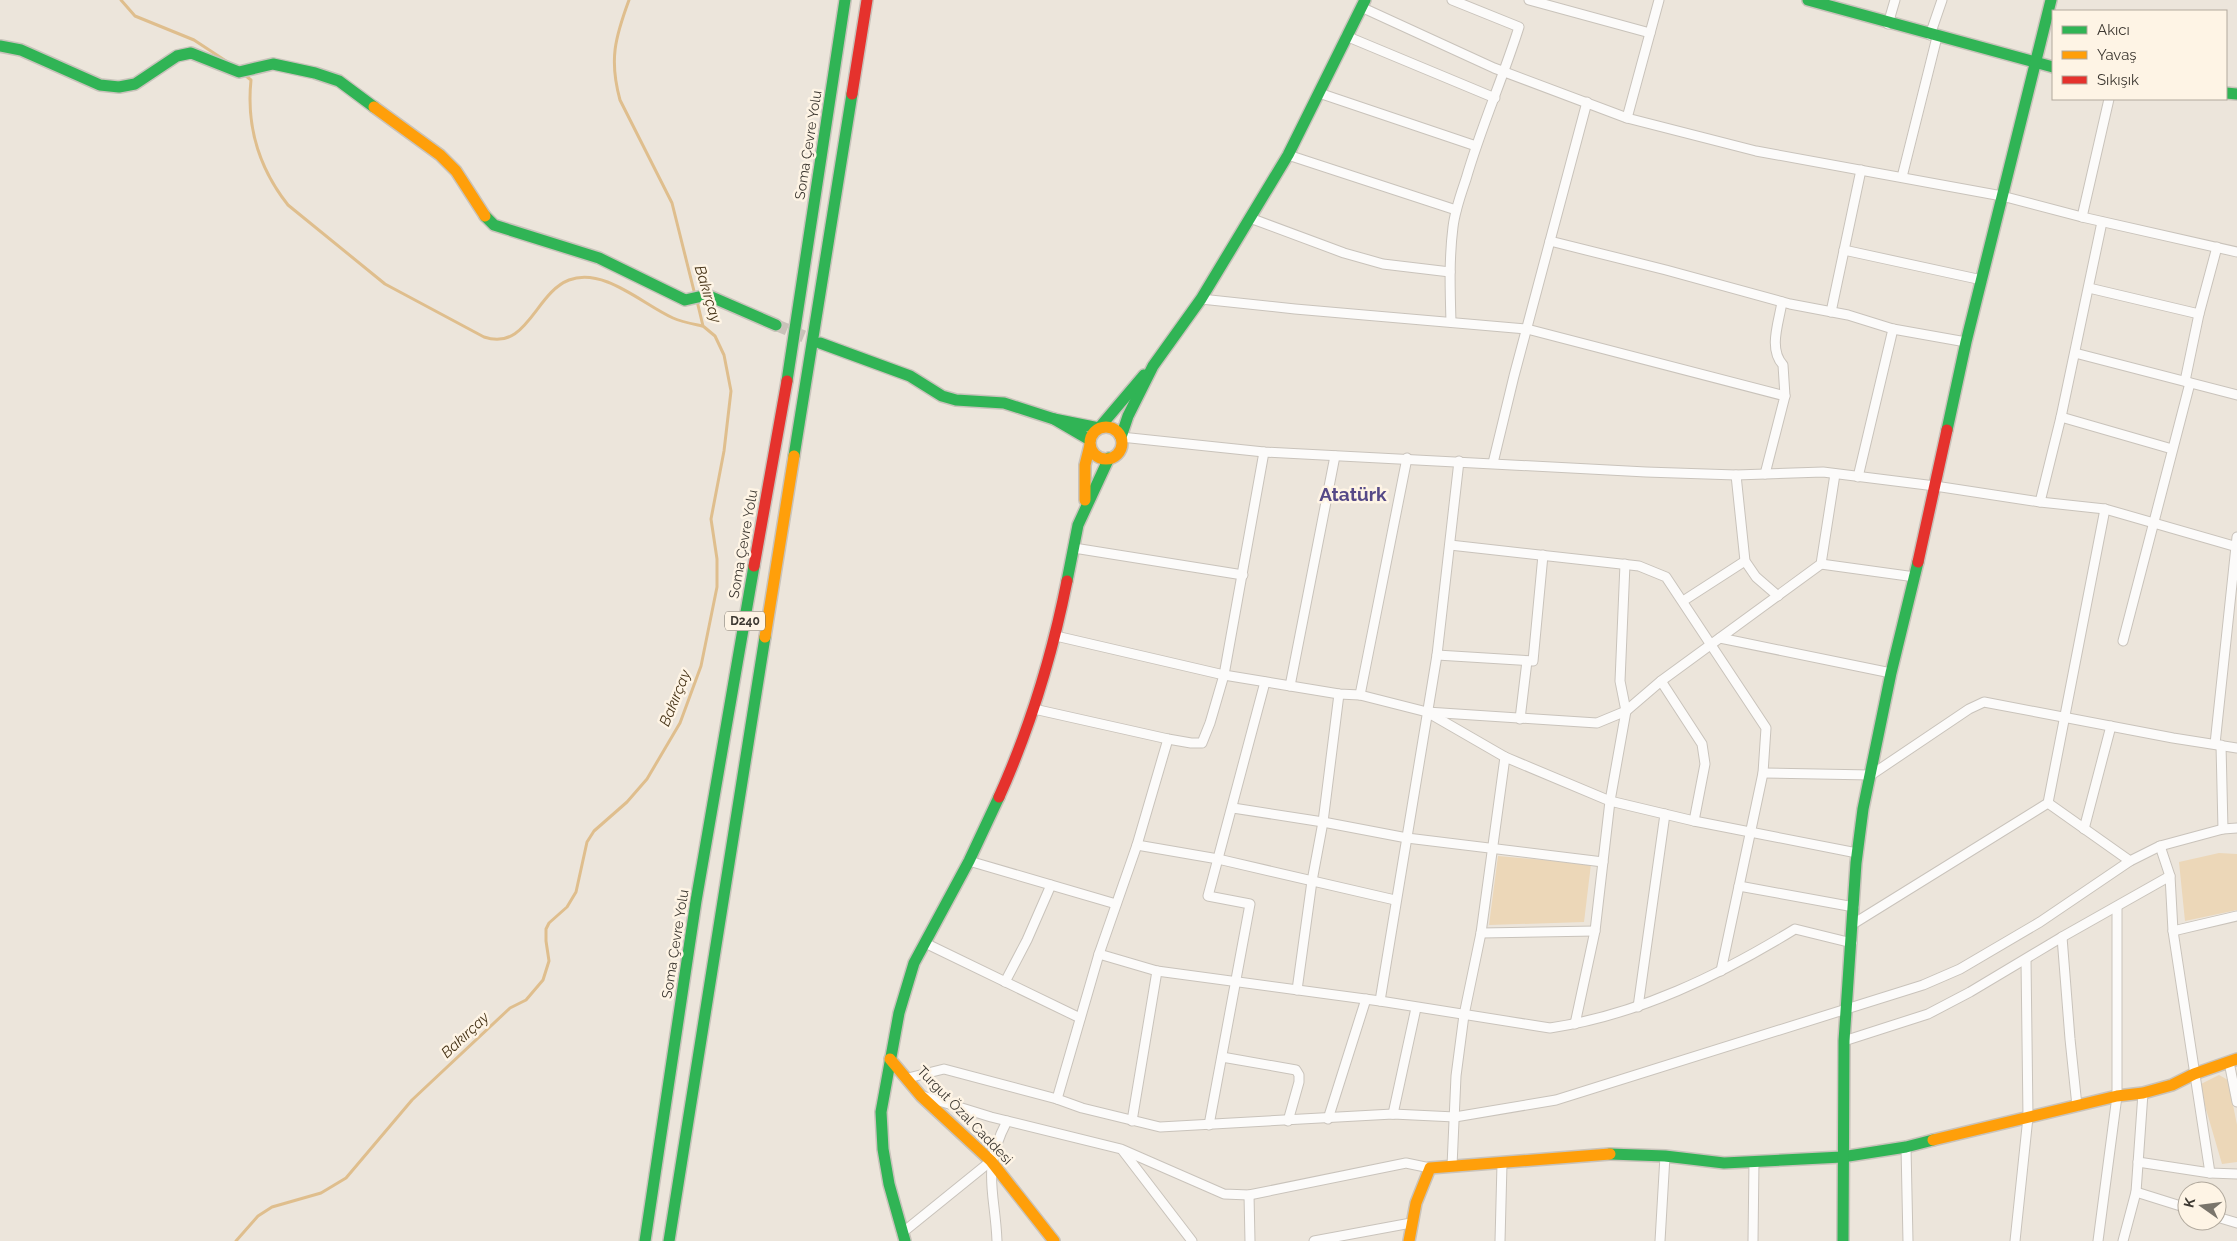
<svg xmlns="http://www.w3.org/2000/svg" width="2237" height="1241" viewBox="0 0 2237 1241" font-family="Raleway,sans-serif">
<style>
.green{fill:#ecd7b8}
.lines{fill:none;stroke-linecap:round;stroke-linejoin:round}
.stream{stroke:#dfbe8d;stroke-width:3}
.secondary-tunnel{stroke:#c9c2b9;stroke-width:12;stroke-dasharray:12 6;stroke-linecap:butt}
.street-casing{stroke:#c9c3bb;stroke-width:11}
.fast-casing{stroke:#c9c3bb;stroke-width:14}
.slow-casing{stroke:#c9c3bb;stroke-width:14}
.jam-casing{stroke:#c9c3bb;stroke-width:14}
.street{stroke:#fcfbfa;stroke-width:9}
.fast{stroke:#30b455;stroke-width:11}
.slow{stroke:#ff9f0a;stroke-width:11}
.jam{stroke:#e5322d;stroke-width:11}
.labels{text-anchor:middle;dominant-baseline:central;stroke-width:5;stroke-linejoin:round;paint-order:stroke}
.shield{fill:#fef4e5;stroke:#777067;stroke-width:1}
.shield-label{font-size:12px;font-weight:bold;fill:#3d3831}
.street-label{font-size:14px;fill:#3d3831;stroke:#fef4e5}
.water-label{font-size:15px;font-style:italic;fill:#453215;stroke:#fef4e5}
.district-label{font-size:19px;font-weight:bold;fill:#554987;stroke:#fef4e5}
</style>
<rect width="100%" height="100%" fill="#ece5db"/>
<g class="green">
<path d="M2219 853 2237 854V910L2185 921 2179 862Z"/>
<path d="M1498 856 1591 864 1584 922 1489 925Z"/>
<path d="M2219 1075 2228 1080 2237 1125V1162L2222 1164 2199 1085Z"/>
</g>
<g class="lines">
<g class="stream">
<path d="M121 0 135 16 194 40 229 63"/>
<path d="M629 0C615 38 609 60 620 100L672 203 695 295"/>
<path d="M246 76 251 80C246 128 259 168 288 205L385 284 484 337C527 352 535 293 569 280 604 267 642 304 673 318 682 322 693 324 702 326"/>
<path d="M236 1241 258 1216 272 1207 321 1193 346 1178 412 1100 510 1008 526 1000 543 980 549 961 546 941V929L549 923 567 907 576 892 587 842 594 831 627 802 647 779 680 723 701 666 717 587V559L711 519 724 451 731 391 724 355 715 336 703 326 697 301"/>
</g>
<path class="secondary-tunnel" d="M776 325 820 343"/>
<g class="street-casing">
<g id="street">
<path d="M1529 0 1650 33"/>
<path d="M1361 7 1494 68 1627 118 1756 151 2002 196 2082 217 2237 252"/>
<path d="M1888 24 1895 0"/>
<path d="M1930 35 1942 0"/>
<path d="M1346 36 1495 98"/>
<path d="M1319 93 1476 146"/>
<path d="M1627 118 1659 0"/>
<path d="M1288 155 1456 210"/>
<path d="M1902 177 1937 37"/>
<path d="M2082 217 2109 99"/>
<path d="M1250 218 1344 253 1383 264 1450 272"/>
<path d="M1550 241 1666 270 1790 304 1848 315 1893 329 1966 342"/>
<path d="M1844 250 1982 280"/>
<path d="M2089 288 2199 314"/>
<path d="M1201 299 1295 309 1527 329 1785 396 1765 474"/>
<path d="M1782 302C1779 322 1768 349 1783 365L1785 396"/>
<path d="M1831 312 1861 170"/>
<path d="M1451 322C1450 290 1449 258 1453 227 1455 210 1461 194 1466 179 1481 127 1503 78 1519 27L1452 0"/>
<path d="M2075 353 2237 395"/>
<path d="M2185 381 2199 314 2217 247"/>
<path d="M2061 417 2172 449"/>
<path d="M1121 437 1264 452 1646 472 1736 475 1823 472 1935 486 2040 502 2105 509 2237 547"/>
<path d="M1493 463 1514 376 1587 102"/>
<path d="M1736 475 1745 561 1756 577 1778 596"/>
<path d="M1858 477 1893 329"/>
<path d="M2040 502 2061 417 2102 222"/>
<path d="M1450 545 1639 566 1666 577 1766 728 1763 773 1721 971"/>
<path d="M1074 548 1243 575"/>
<path d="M1625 564 1620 681 1626 711 1610 801 1694 821 1857 853"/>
<path d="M1821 564 1915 577"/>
<path d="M1683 601 1745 561"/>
<path d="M1056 636 1224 675 1339 694 1360 695 1427 712 1505 757"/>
<path d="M1720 638 1891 673"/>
<path d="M2123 641 2190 383"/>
<path d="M1437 655 1533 661 1543 555"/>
<path d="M1661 681 1702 744 1705 764 1694 821"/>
<path d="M1290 686 1335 456"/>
<path d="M1360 695 1407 458"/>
<path d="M1034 709 1168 739 1191 743H1202L1210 723 1224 675 1264 452"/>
<path d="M1427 712 1597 723 1626 711 1661 681 1821 564 1835 474"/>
<path d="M1520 719 1527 661"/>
<path d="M2215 744 2237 537"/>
<path d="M2221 745 2223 829"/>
<path d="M1763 773 1871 775 1969 709 1984 702 2173 738 2237 748"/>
<path d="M2048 803 2130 861"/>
<path d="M1233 808 1323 822 1407 838 1603 862"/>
<path d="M2084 829 2111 726"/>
<path d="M1137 845 1218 859 1395 900"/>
<path d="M2160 846 2170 876 2173 931 2210 1173"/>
<path d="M969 861 1116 904"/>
<path d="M1739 886 1854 907"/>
<path d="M1853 924 2048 803 2105 509"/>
<path d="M2173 931 2237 916"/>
<path d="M1481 933 1595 931"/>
<path d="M2062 937 2070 1039 2077 1106"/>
<path d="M925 943 1080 1018"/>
<path d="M1099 954 1157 971 1380 1001 1550 1028C1638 1015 1720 975 1795 929L1852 943"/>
<path d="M1005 982 1027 940 1051 885"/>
<path d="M1297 990 1312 881 1323 822 1339 694"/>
<path d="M1380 1001 1437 655 1459 461"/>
<path d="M1638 1007 1665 814"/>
<path d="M1844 1041 1928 1014 1970 992 2062 937 2170 876"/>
<path d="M1222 1057 1296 1070 1299 1075V1082L1288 1121"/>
<path d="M2229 1062 2237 1102"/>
<path d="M908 1078 944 1069 1057 1099 1082 1108 1160 1127 1393 1114 1455 1117 1556 1100 1923 985 1960 969 2040 922 2130 861 2160 846 2223 829 2237 828"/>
<path d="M923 1096 991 1117 1121 1149 1224 1194 1249 1195 1406 1163 1430 1168"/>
<path d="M1057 1099 1099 954 1137 845 1168 739"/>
<path d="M1393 1114 1416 1008"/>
<path d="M1328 1119 1366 999"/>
<path d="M1132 1121 1157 971"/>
<path d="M1209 1125 1250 904 1208 896 1265 682"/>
<path d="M1906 1147 1908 1241"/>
<path d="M1123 1151 1192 1241"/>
<path d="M2138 1162 2210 1173 2237 1174"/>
<path d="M1452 1166 1456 1076 1464 1015 1481 933 1505 757 1610 801 1595 931 1575 1024"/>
<path d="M2136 1192 2187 1208"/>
<path d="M1249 1195 1250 1241"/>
<path d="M2217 1217 2237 1223"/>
<path d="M902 1233 991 1161"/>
<path d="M997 1241C995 1190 981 1171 1007 1121"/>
<path d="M1314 1241 1411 1223"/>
<path d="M1500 1241 1502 1164"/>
<path d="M1660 1241 1665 1156"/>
<path d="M1753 1241 1754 1161"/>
<path d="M2015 1241 2028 1117 2026 960"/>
<path d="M2098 1241 2117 1096V907"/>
<path d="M2123 1241 2136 1192 2143 1093"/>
</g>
</g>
<g class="fast-casing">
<g id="fast">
<path d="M1808 0 2053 67"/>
<path d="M0 46 21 50 100 85 119 87 135 84 177 56 191 53 239 72 273 64 315 73 339 81 374 107"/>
<path d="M2226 93 2237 94"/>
<path d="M485 216 494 225 599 258 685 300 707 295 776 325"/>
<path d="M820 343 910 376 942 396 956 400 1004 403 1054 419"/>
<path d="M787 381 845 0"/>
<path d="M1947 430 1966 342 2051 0"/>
<path d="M1121 437 1128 416 1153 366 1201 299 1288 155 1365 0"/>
<path d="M1090 440 1054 419 1099 428 1144 375"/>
<path d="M794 456 852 94"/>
<path d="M1067 581 1078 525 1109 458"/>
<path d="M1610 1154 1665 1156 1724 1163 1842 1157 1906 1147 1933 1140"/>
<path d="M645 1241 696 901 754 566"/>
<path d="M669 1241 765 637"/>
<path d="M905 1241 889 1184 883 1149 881 1112 899 1013 914 963 969 861 999 797"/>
<path d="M1843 1241 1844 1041 1856 863 1863 809 1891 673 1918 562"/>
</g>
</g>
<g class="slow-casing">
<g id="slow">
<path d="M374 107 440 155 456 171 485 216"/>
<circle cx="1106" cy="443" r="16"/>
<path d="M1085 500V465L1090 445"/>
<path d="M765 637 794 456"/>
<path d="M890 1059 921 1096 991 1161 1054 1241"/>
<path d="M1933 1140 2117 1096 2143 1093 2172 1085 2194 1074 2237 1059"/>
<path d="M1409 1241 1416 1203 1430 1168 1610 1154"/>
</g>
</g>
<g class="jam-casing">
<g id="jam">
<path d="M852 94 867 0"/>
<path d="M1918 562 1947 430"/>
<path d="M754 566 787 381"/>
<path d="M999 797C1030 728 1052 656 1067 581"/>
</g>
</g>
<use href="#street" class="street"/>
<use href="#fast" class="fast"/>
<use href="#slow" class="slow"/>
<use href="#jam" class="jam"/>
</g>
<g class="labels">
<rect class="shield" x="725" y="611.5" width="40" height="19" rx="4"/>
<g class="shield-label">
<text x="745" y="621">D240</text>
</g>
<g class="street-label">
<text transform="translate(808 145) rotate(-81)">Soma Çevre Yolu</text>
<text transform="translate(743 544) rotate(-80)">Soma Çevre Yolu</text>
<text transform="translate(675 944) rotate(-81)">Soma Çevre Yolu</text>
<text transform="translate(965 1115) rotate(46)">Turgut Özal Caddesi</text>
</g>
<g class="water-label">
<text transform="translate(708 294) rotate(73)">Bakırçay</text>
<text transform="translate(675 698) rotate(-68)">Bakırçay</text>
<text transform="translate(465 1035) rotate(-43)">Bakırçay</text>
</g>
<g class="district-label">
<text x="1353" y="494">Atatürk</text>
</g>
</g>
<rect x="2052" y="10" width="175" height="90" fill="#fef4e5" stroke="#b1a99d"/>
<rect x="2062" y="26" width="25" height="8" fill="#30b455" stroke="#b1a99d"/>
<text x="2097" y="35" font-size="15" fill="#3d3831">Akıcı</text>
<rect x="2062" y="51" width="25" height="8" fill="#ff9f0a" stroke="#b1a99d"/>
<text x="2097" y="60" font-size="15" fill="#3d3831">Yavaş</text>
<rect x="2062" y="76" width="25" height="8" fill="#e5322d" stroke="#b1a99d"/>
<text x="2097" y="85" font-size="15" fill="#3d3831">Sıkışık</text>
<g transform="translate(2202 1206) rotate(284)"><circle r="24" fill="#fef4e5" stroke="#b1a99d"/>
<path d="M0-4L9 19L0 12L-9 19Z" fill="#7a756c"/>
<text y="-8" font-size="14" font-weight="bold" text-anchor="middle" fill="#3d3831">K</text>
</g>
</svg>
